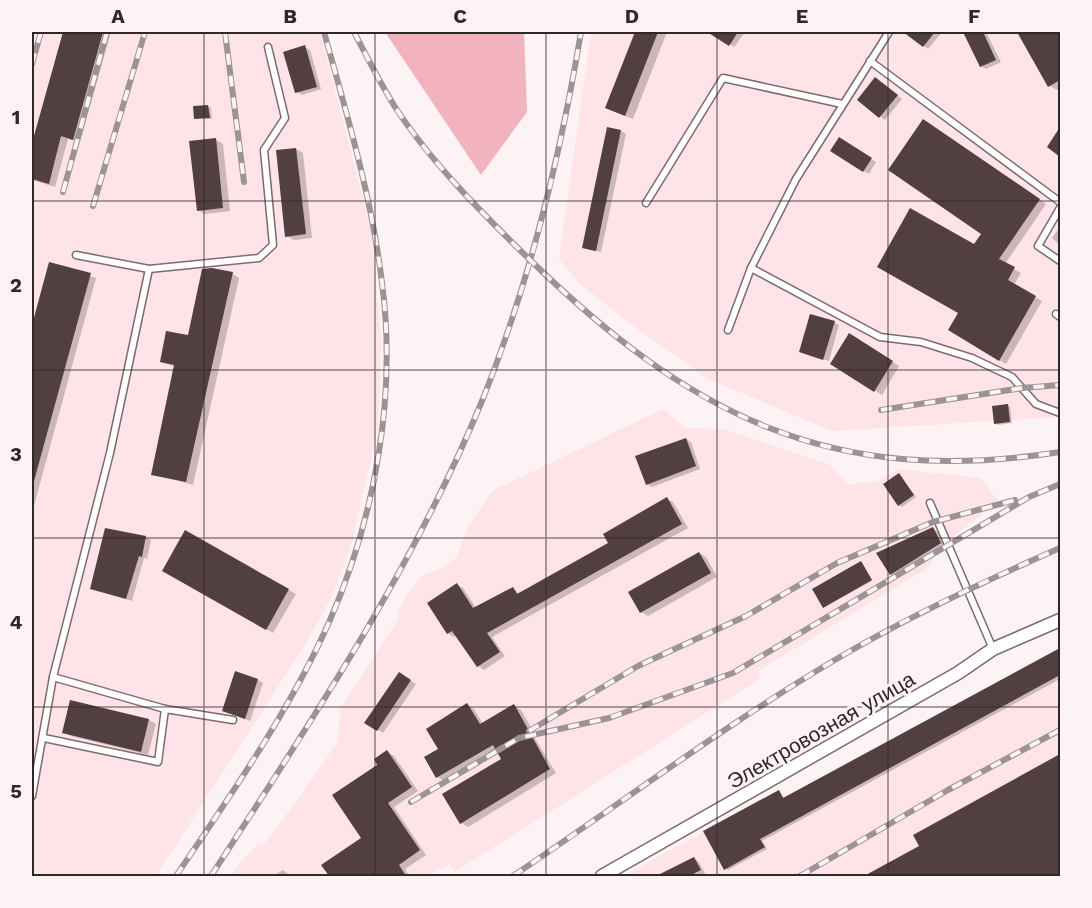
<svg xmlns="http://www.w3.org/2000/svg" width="1092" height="908" viewBox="0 0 1092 908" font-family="'Work Sans',sans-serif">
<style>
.built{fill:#fee4e8}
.forest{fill:#f2b2be}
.shadow{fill:#0003}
.building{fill:#513f42}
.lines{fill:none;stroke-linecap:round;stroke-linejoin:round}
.lane-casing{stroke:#7e6a6e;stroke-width:9}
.street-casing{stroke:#7e6a6e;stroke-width:15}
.lane{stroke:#fff;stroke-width:6}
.street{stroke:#fff;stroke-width:12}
.rail-casing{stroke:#9c9395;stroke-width:6}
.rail{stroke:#fdf3f5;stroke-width:4;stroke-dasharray:11;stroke-linecap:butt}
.grid{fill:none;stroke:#302729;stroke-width:1.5;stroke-opacity:0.55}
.labels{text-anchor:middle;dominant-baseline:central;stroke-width:6;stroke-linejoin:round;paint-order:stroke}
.street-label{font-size:21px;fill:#302729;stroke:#fdf3f5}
.neatline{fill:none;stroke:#302729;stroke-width:2}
.grid-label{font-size:20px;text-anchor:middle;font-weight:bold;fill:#302729}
</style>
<rect width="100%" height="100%" fill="#fdf3f5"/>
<g class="built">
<path d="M32 32H320L372 234 381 338 378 428 351 547 331 598 305 645 156 876H32Z"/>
<path d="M591 32H1060V417L832 431 708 379 622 318 580 284 559 259Z"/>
<path d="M663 409 686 428 723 429 829 464 848 484 876 482 898 469 981 478 999 502 939 547 928 568 758 671 760 679 455 872 449 864 429 876H233L235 868 259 843 263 845 299 798 338 741 340 709 399 618 398 611 408 592 423 575 442 568 456 558 467 528 492 491Z"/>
<path d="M1060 648V876H624L779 790 788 799Z"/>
</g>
<path class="forest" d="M385 32H524L527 112 481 175Z"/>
<g class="shadow">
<path d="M64 32H111L80 142 68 139 55 187 32 180V147Z"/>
<path d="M636 32H667L633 119 607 108Z"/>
<path d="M710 32H745L734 47Z"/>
<path d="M911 32H942L928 49 909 34Z"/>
<path d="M965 32H986L1001 62 986 69 981 66Z"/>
<path d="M1019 32H1060V88L1057 90 1050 86Z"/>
<path d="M305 47 310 50 321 89 302 95 297 92Z"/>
<path d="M881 82 902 99 885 120 859 100Z"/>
<path d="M208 106 211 108 212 119 195 118Z"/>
<path d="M930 124 1046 204 1005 264 1021 273 1014 285 1042 301 1006 364 950 330 960 312 975 246 983 234Z"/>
<path d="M621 131 626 134 601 252 589 250 584 247Z"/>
<path d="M839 139 876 162 869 174 832 151Z"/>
<path d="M216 140 223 144 230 211 205 214 198 210Z"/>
<path d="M296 149 303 153 312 238 294 240 287 236Z"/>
<path d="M1060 227V245L1052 238Z"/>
<path d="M50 264 96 278 32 513V331Z"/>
<path d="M204 271 233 274 239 278 193 485 153 474 176 367 162 362 189 337Z"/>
<path d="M834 322 839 325 829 361 801 352Z"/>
<path d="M850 335 899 366 882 395 832 364Z"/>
<path d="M1007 405 1010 407 1012 423 998 425 995 423Z"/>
<path d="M686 439 691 442 700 469 652 487 647 484Z"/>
<path d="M899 475 916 497 902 507 899 505Z"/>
<path d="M667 499 673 502 688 528 492 637 505 656 484 670 478 666 457 635 454 637 448 633 457 585 463 588 476 608 513 588 520 594 610 544Z"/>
<path d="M933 529 938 532 945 546 896 577 891 574Z"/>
<path d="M186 532 296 594 273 633 164 571Z"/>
<path d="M146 537 151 540 147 559 144 558 132 601 91 588Z"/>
<path d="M699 553 706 557 717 577 648 616 641 612Z"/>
<path d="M862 563 872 581 824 607Z"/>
<path d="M1060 649V679L762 841 767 849 728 870 725 868 779 792 785 799 914 731Z"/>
<path d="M399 674 416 684 383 733 366 722Z"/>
<path d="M258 680 263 683 250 721 224 711Z"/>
<path d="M467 705 474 709 483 724 514 706 521 710 532 729 530 730 556 773 468 827 461 823 503 759 497 749 444 781 437 777 440 749Z"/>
<path d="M149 720 156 724 148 755 71 736 64 732Z"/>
<path d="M387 752 394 756 418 791 394 807 426 855 405 869 409 876H331L323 865 363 838Z"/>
<path d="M1060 756V876H873L872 874 921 847 915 836Z"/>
<path d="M693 858 698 861 705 873 700 876H659Z"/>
<path d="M283 870 291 876H274Z"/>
</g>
<g class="building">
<path d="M63 32H103L73 140 61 136 49 184 32 179V143Z"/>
<path d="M635 32H658L625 116 605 108Z"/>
<path d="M707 32H738L729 46Z"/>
<path d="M903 32H935L923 47Z"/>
<path d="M963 32H983L996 60 980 67Z"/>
<path d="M1017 32H1060V80L1048 87Z"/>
<path d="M305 45 317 87 295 93 283 52Z"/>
<path d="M875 77 898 95 879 118 857 100Z"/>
<path d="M208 105 210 118 194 119 193 106Z"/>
<path d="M923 119 1040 199 999 259 1015 267 1008 280 1036 296 999 361 948 330 958 313 877 267 910 208 974 244 981 234 888 170Z"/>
<path d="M607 127 621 130 596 251 582 248Z"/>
<path d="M1060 127V157L1047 147Z"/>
<path d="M839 137 872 158 863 172 830 151Z"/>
<path d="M216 138 223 208 197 211 189 141Z"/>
<path d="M296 148 306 234 285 237 276 150Z"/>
<path d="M49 262 91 273 34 481H32V325Z"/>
<path d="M212 268 233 272 186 482 151 475 174 365 160 362 166 331 188 335 202 269Z"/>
<path d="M810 314 835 321 823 360 799 352Z"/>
<path d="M849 333 893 361 874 392 830 364Z"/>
<path d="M1008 404 1010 422 994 424 992 406Z"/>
<path d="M686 438 696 466 646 485 635 456Z"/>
<path d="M899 473 914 495 898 506 883 484Z"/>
<path d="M667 497 682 524 487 633 500 652 477 667 452 631 447 634 427 603 457 583 473 608 513 587 517 594 608 543 603 534Z"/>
<path d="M933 527 941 543 890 575 876 553Z"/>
<path d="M105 528 146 536 142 557 139 556 126 599 90 589Z"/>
<path d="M185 530 289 589 266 630 162 571Z"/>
<path d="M699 552 711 573 640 613 628 592Z"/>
<path d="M861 561 872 580 823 608 812 589Z"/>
<path d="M1060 648V675L760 839 765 847 724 870 703 831 779 790 783 798Z"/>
<path d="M235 671 258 679 245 719 222 711Z"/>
<path d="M399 672 411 680 377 731 364 723Z"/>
<path d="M70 700 149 719 141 752 62 733Z"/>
<path d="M467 703 480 724 514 704 550 769 460 824 442 794 501 759 493 745 436 778 424 757 438 749 426 729Z"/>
<path d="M387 750 412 787 388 803 420 850 399 865 406 876H329L321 865 361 838 332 795 377 765 374 759Z"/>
<path d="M1060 754V876H864L919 846 913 835Z"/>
<path d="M694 857 701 870 689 876H656Z"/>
</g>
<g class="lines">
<g class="lane-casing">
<g id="lane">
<path d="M889 32 796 179 751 268 880 337 921 342 972 358 1012 377 1036 404 1060 413"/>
<path d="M870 61 1060 202"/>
<path d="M646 203 723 78 842 104"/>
<path d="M1060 208 1038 246 1060 261"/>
<path d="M76 255 149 269 259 258 273 245 264 150 285 118 268 47"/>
<path d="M1056 314 1060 317"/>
<path d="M728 330 751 268"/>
<path d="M930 503 993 649"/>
<path d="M53 677 165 709 233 720"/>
<path d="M44 738 158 762 165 709"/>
<path d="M32 796 53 677 110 453 149 269"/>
</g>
</g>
<g class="street-casing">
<path id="street" d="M602 876 958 673 993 649 1060 620"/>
</g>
<use href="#lane" class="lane"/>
<use href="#street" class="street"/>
<g class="rail-casing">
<g id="rail">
<path d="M225 32 244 182"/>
<path d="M354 32C367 57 380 83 395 107 431 162 480 211 527 257 689 415 829 488 1060 452"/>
<path d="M32 64 41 32"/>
<path d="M63 192 107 32"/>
<path d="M93 206 145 32"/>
<path d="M881 410 1022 388 1060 385"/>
<path d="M529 731 638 666 746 616 837 563 933 522 1015 500"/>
<path d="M411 802 519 738 609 718 733 673 1029 497 1060 484"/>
<path d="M176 876C230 796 291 709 330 620 375 517 397 396 382 283 372 198 347 115 324 32"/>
<path d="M211 876C310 723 412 571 482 401 530 282 560 158 581 32"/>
<path d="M513 876C623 802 730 721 845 654 914 614 987 580 1060 548"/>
<path d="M800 876 948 790 1060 730"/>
</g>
</g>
<use href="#rail" class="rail"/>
</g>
<path class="grid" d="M204 32V876M375 32V876M546 32V876M717 32V876M888 32V876M32 201H1060M32 370H1060M32 538H1060M32 707H1060"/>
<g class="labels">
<g class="street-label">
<text transform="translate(821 730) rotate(-30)">Электровозная улица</text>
</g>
</g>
<rect width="1092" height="908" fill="none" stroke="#fdf3f5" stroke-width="66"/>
<rect x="33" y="33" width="1026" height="842" class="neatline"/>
<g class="grid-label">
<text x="118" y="23">A</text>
<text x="290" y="23">B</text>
<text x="460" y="23">C</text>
<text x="632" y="23">D</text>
<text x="802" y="23">E</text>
<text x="974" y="23">F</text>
<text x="16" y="124">1</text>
<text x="16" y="292">2</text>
<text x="16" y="461">3</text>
<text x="16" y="629">4</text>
<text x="16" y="798">5</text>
</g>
</svg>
